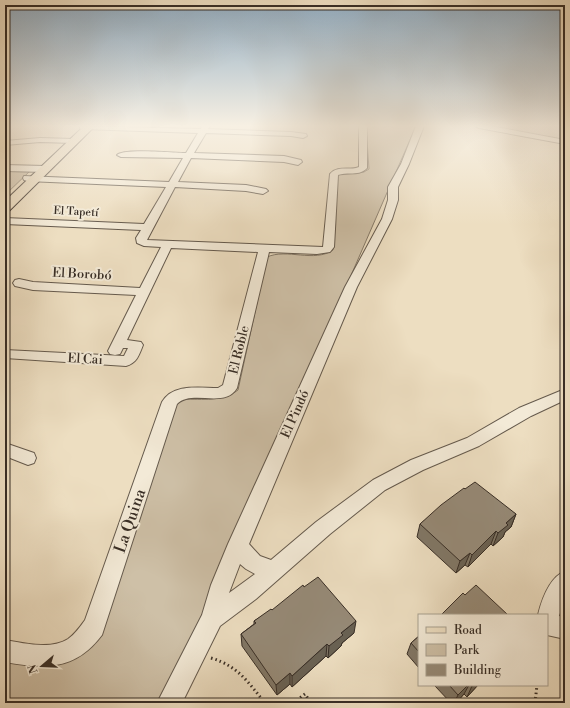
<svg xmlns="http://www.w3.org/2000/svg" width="570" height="708" viewBox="0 0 570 708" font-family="'Libre Bodoni',serif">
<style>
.green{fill:#cec0a7;stroke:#837766}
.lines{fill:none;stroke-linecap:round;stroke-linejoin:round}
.minor-casing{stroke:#655a4d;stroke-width:2}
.major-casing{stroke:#382e26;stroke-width:2}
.path{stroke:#382e26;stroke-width:3;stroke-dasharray:1.5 3;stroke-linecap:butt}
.minor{fill:#f3ead7;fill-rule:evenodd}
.major{fill:#eddec1;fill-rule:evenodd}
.wall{fill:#817766;stroke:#382e26}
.shaded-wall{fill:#696153;stroke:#382e26}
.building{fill:#968a77;stroke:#382e26}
.labels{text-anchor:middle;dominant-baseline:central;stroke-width:4;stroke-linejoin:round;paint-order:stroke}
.far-street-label{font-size:11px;fill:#382e26;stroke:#f3ead7}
.street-label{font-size:13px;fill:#382e26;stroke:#f3ead7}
.near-street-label{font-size:16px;fill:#382e26;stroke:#f3ead7}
</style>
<rect width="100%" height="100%" fill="#eddec1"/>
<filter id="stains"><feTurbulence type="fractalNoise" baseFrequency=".005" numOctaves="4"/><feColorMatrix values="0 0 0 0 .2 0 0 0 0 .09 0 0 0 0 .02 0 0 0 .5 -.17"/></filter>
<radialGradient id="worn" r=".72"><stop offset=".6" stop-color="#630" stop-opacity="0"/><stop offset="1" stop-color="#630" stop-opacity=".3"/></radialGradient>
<g class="green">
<path d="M366 126H416L165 703H5V660L70 658 173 407 183 399C203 399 222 402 238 390L267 257C287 248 314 263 333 250L338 174 364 172 369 169Z"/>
<path d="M483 126H565V141Z"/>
<path d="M5 169 31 170 5 195Z"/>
</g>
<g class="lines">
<g class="minor-casing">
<g id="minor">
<path d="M80 126 201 129 202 126H210L208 129 291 132 306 134 307 136 303 138 291 136 206 133 194 153 284 156 301 160 302 162 298 165 284 162 191 158 178 182 246 185 266 189 268 191 263 194 246 191 175 187 147 240 323 247 330 174C338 165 349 171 359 167V126H367V168C359 177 348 171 338 175L334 247 330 252 317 254 269 252 237 388C225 409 192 389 177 404L102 635C75 671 45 669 5 662V640C23 643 51 650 68 639 75 634 80 627 85 620L162 402C173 383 199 388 218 388L223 385 258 252 171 248 127 340 141 342 143 345C139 355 137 363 126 366L5 358V350L124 356 128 348H123L120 354 115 355 110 354 108 351 136 295 33 290 15 286 13 283 15 280 19 279 33 282 140 288 161 247 144 246 137 243 136 238 141 230 5 224V218L144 224 166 187 27 181 24 180 23 178 24 176 169 182 183 158 121 157 117 155C124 148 174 153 186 153L198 133 83 129H80Z"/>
<path d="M416 126H424L409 164 398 187V200L392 219 357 287 249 544 260 556 271 560 316 522 373 480 411 460 467 438 519 408 565 389V400L531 416 479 446 423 470 385 490 330 534 256 599 220 626 182 703H157L202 615 211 585 228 544 345 287 382 219 388 200V187L401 164ZM240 564 246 569 255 574 229 593Z"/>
<path d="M475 126H491L565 140V144L479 128Z"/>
<path d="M40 138 74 139 78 141 74 143 40 142 5 145V141Z"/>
<path d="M5 165 45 166 49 169 45 172 5 171Z"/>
<path d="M5 443 34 453 36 458 34 463 28 465 5 456Z"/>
<path d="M565 571V598L559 616 565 617V639L547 635V615H538C542 599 549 578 565 571Z"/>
</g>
</g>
<g class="major-casing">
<path id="major" d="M84 126H95L9 211 5 212V201Z"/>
</g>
<g class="path">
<path d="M211 658C238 666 248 682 265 703"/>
<path d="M293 703 305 694 311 703"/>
<path d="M535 703 537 685"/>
</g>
<use href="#minor" class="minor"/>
<use href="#major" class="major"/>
</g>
<g class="wall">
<path d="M465 489 516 514 511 527 505 532 503 537 493 546 491 544 468 567 465 565 456 573 417 537 420 524Z"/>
<path d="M272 610 354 633 342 643 341 646 328 658 326 656 292 687 290 684 277 695 242 646 241 634 254 624V621Z"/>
<path d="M419 636V668L407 654 411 643Z"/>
<path d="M436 685H478L467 697 464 694 456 703H451L435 686Z"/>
</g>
<g class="shaded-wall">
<path d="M516 514 511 527 505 532 503 537 493 546 498 533 506 523Z"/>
<path d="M496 531 491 544 468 567 472 555Z"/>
<path d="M470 553 465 565 456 573 460 561Z"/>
<path d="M356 621 354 633 342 643 341 646 328 658 329 646 341 633Z"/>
<path d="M327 644 326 656 292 687V676Z"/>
<path d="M290 673V684L277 695 276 685Z"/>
<path d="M468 685H469L464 694 456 703H454L458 695Z"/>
<path d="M474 685H478L467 697 472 686Z"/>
</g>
<g class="building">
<path d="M475 482 516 514 506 523 508 525 498 533 496 531 472 555 470 553 460 561 420 524 441 505 464 488 465 489Z"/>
<path d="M318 577 356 621 341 633 343 635 329 646 327 644 292 676 290 673 276 685 241 634 256 623 254 621 271 609 272 610 303 585 304 587Z"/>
<path d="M476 585 508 615H441L463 593 465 595Z"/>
<path d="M419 636V652L411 643Z"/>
<path d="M449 685H468L458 695Z"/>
</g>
<linearGradient id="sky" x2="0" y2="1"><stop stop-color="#91adc3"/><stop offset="0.56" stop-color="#f7f0e3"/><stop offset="1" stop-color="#f7f0e3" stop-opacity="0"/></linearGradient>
<rect width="570" height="225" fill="url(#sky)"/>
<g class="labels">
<g class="far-street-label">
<text transform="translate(76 212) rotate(3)">El Tapetí</text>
</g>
<g class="street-label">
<text transform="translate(82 274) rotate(3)">El Borobó</text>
<text transform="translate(239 350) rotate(-76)">El Roble</text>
<text transform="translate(85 359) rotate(3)">El Cai</text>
<text transform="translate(295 414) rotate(-66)">El Pindó</text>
</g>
<g class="near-street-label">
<text transform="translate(130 521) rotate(-71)">La Quina</text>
</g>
</g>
<rect width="570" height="708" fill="none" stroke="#eddec1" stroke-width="20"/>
<rect x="6" y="6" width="558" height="696" fill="none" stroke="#382e26" stroke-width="2"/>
<rect x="10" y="10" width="550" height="688" fill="none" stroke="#382e26"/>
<rect x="418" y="614" width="130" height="72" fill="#f3ead7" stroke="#a89f90"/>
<rect x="426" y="627" width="20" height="6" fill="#eddec1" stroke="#a89f90"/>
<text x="454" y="634" font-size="12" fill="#382e26">Road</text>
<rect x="426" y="644" width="20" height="12" fill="#cec0a7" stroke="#a89f90"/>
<text x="454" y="654" font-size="12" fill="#382e26">Park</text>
<rect x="426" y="664" width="20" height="12" fill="#968a77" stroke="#a89f90"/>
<text x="454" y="674" font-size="12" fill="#382e26">Building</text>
<g transform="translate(42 666) rotate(251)" stroke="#f3ead7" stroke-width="3" paint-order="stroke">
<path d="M0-3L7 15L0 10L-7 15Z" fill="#382e26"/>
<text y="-6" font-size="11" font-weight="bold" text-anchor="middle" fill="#382e26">N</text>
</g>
<rect width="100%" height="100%" filter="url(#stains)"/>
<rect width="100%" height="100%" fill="url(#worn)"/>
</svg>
